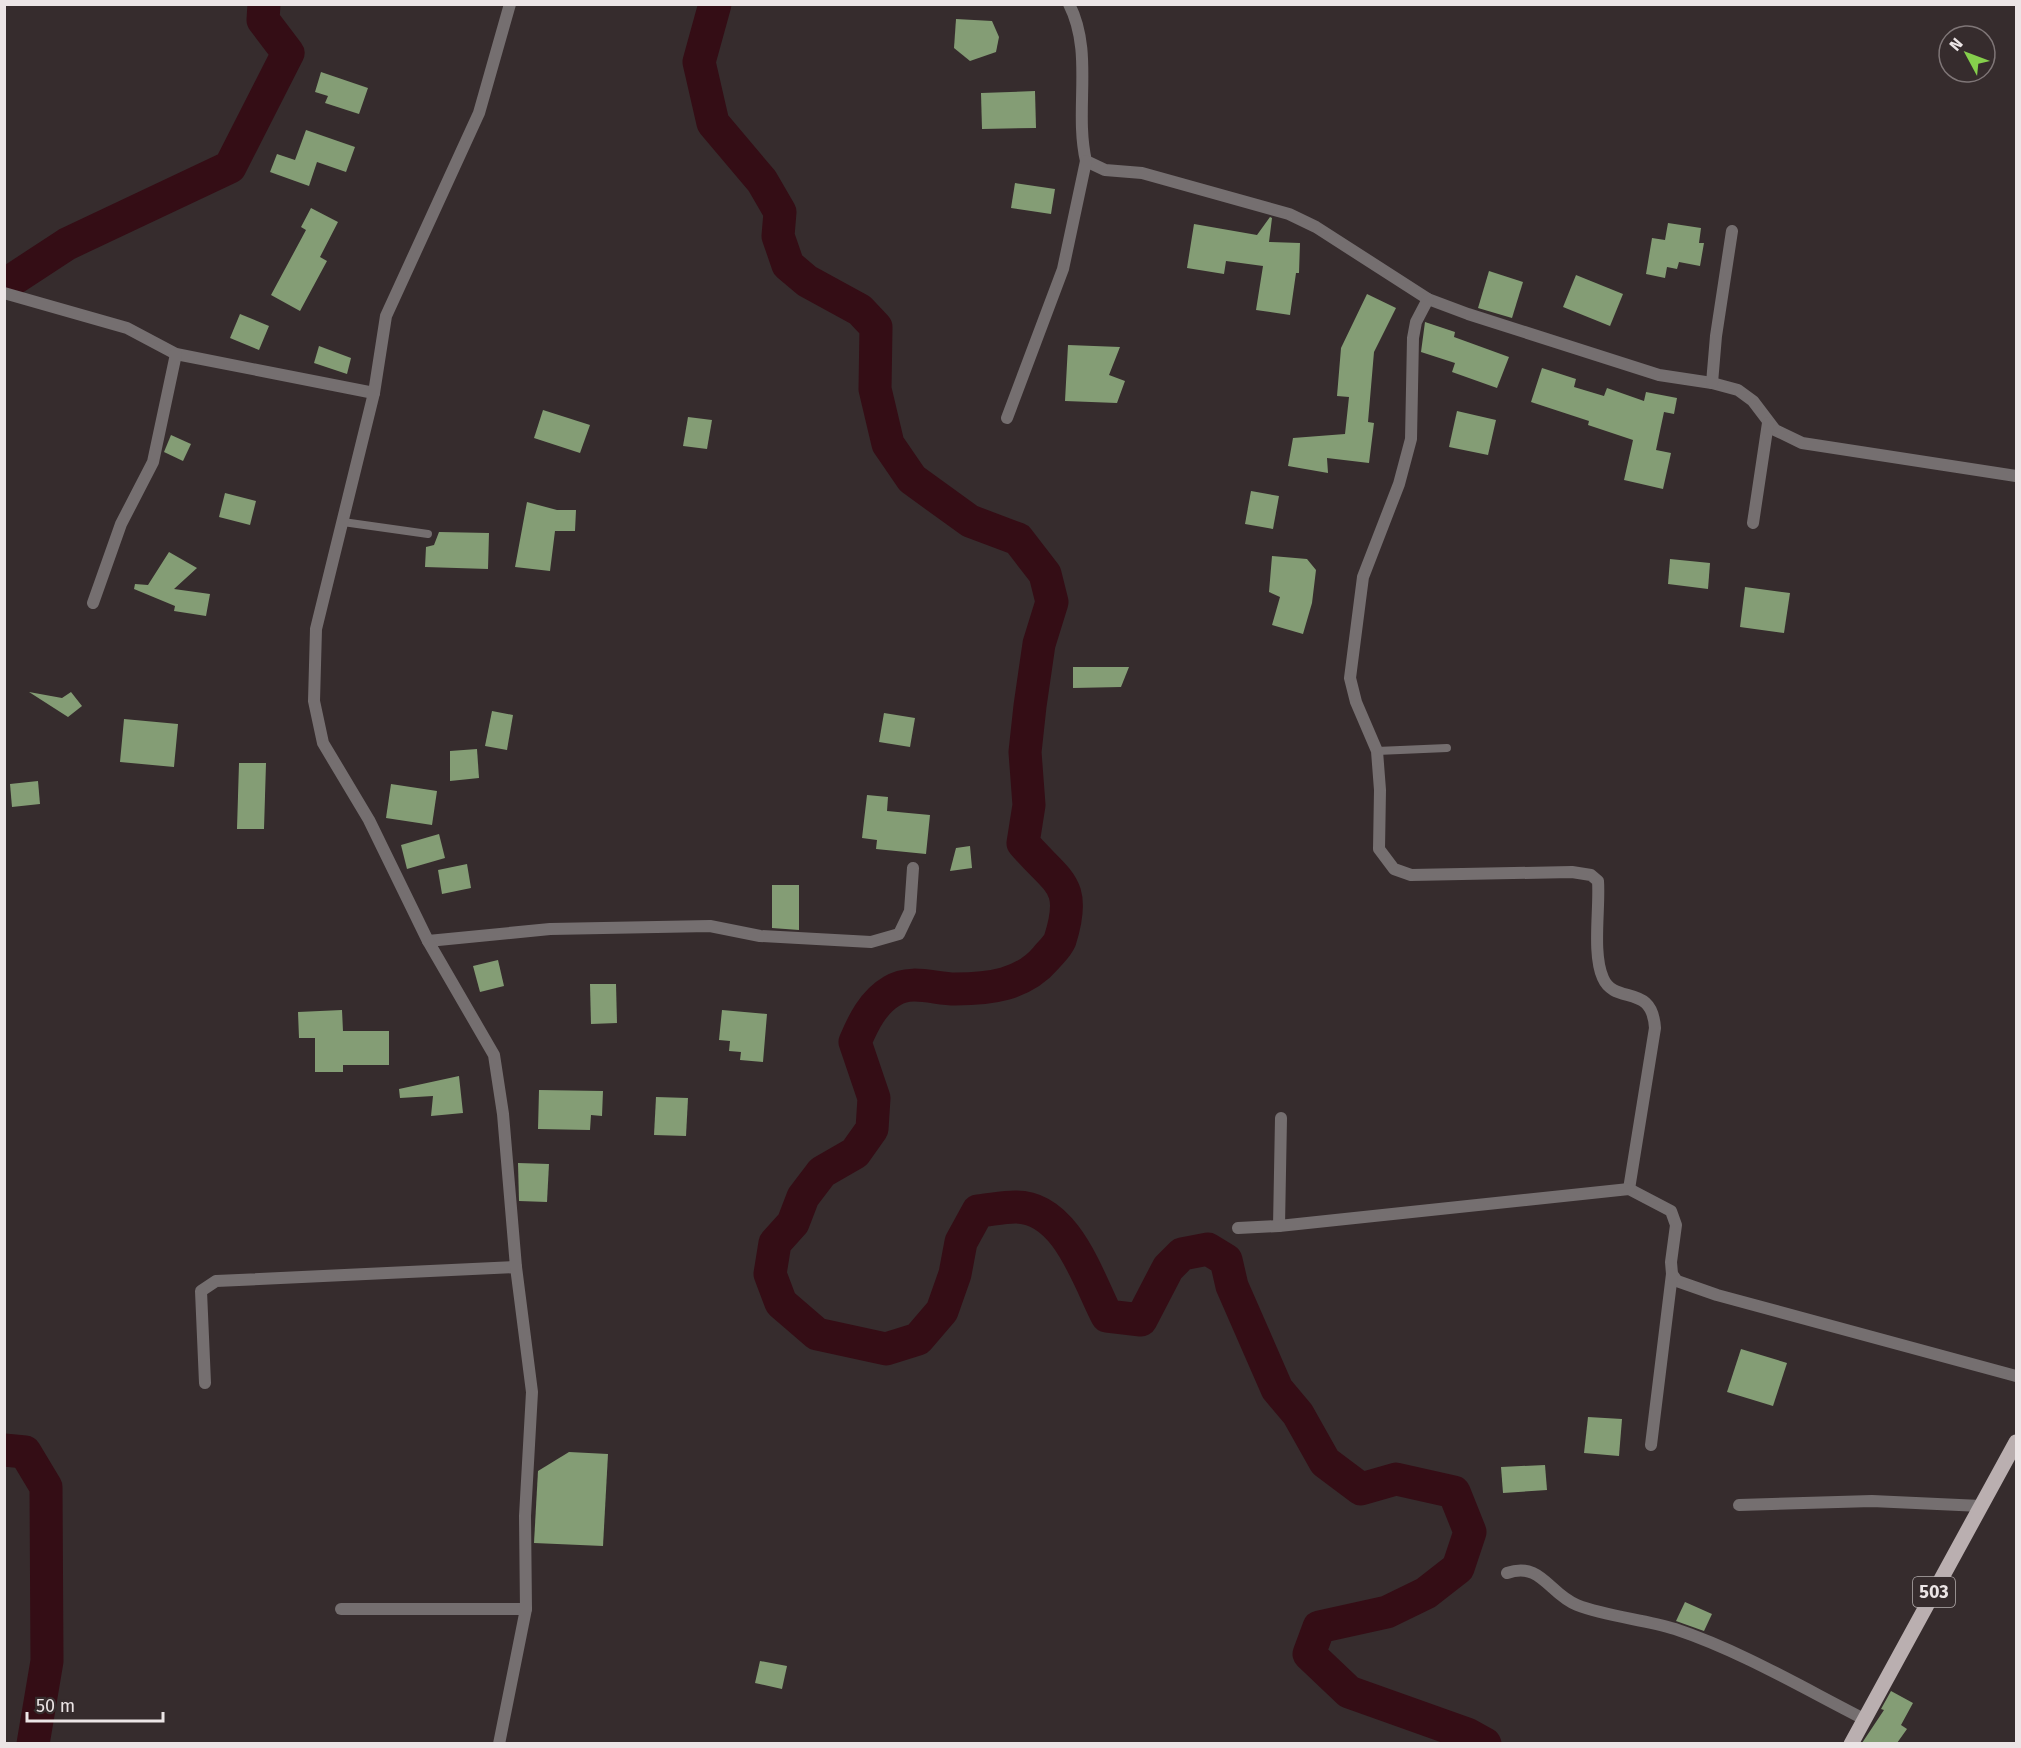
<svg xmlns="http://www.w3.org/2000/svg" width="2021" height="1748" viewBox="0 0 2021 1748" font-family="'Fira Sans',sans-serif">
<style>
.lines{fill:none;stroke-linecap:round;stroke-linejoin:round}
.river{stroke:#340d15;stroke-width:33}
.building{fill:#849d75}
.lane{stroke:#756f70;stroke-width:8}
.street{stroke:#756f70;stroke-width:12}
.primary{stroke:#baafb0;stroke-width:15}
.labels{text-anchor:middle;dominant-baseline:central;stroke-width:6;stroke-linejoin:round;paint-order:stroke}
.shield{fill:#362c2d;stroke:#b5aeae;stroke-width:1.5}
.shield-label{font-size:18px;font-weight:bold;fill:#ece5e6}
</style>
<rect width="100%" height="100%" fill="#362c2d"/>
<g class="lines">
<g class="river">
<path d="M715 4 699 62 713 123 762 181 780 212 778 236 788 265 807 281 860 310 876 327 875 389 888 444 912 479 970 521 1018 539 1045 574 1052 602 1039 644 1030 706 1025 752 1029 805 1023 843C1057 883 1078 883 1060 940 1057 947 1051 952 1046 958 1023 985 990 989 955 989 935 989 911 979 892 991 873 1002 863 1023 855 1042L874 1098 872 1129 855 1153 822 1172 803 1197 793 1223 775 1243 770 1274 781 1303 817 1334 886 1349 918 1339 942 1311 955 1274 961 1242 978 1211C990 1210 1003 1207 1015 1207 1066 1206 1088 1279 1107 1316L1141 1320 1168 1268 1182 1254 1208 1249 1226 1260 1232 1286 1277 1389 1298 1414 1325 1462 1361 1489 1396 1479 1454 1492 1470 1532 1458 1568 1426 1593 1387 1612 1319 1627 1309 1654 1349 1692 1467 1734 1485 1744"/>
<path d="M9 282 67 244 230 167 288 53 263 20 264 4"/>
<path d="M4 1450 25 1452 46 1487 47 1661 33 1744"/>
</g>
</g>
<g class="building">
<path d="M956 19 992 21 999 37 996 52 970 61 954 48Z"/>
<path d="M321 72 368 88 359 114 325 103 328 96 315 92Z"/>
<path d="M1035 91 1036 128 982 129 981 93Z"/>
<path d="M306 130 355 147 346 172 317 162 309 186 270 172 277 154 295 160Z"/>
<path d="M1015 183 1055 189 1051 214 1011 208Z"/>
<path d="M311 208 338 222 320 257 327 261 300 311 271 295 306 230 301 227Z"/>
<path d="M1270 217 1272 218 1269 242 1300 243 1299 273H1296L1290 315 1256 310 1263 266 1226 261 1224 274 1187 268 1194 224 1257 235Z"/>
<path d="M1668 223 1701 228 1699 243H1704L1700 266 1679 262 1677 269 1667 267 1665 278 1646 274 1652 238 1665 240Z"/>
<path d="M1489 271 1523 282 1512 318 1478 308Z"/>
<path d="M1576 275 1623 294 1610 326 1563 307Z"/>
<path d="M1367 294 1396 308 1374 352 1368 422 1374 423 1369 463 1327 458 1328 473 1288 466 1293 438 1345 434 1349 397 1337 396 1341 348Z"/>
<path d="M240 314 269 326 259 350 230 338Z"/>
<path d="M1425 322 1455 332 1454 337 1509 357 1497 388 1452 372 1455 363 1421 352Z"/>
<path d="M1068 345 1120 347 1109 375 1125 381 1117 403 1065 401Z"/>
<path d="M319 346 351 358 347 374 314 363Z"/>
<path d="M1542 368 1576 379 1574 387 1604 396 1607 388 1644 401 1646 392 1677 398 1674 414 1664 412 1656 450 1671 453 1663 489 1624 480 1633 440 1588 425 1589 421 1531 402Z"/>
<path d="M543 410 590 425 580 453 534 438Z"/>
<path d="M1457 411 1496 420 1488 455 1449 447Z"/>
<path d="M688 417 712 420 707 449 683 446Z"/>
<path d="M171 435 191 444 183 461 164 452Z"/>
<path d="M1251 491 1279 496 1273 529 1245 524Z"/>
<path d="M225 493 256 501 250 525 219 517Z"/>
<path d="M527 502 557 510H576L575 531H555L550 571 515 567Z"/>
<path d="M439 532 489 533 488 569 425 567 426 547 434 545Z"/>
<path d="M169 552 197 568 174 589 210 594 206 616 174 611 175 606 134 589 135 584 148 585Z"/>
<path d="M1272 556 1307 559 1316 570 1312 603 1303 634 1272 625 1280 597 1269 592Z"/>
<path d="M1670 559 1710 563 1708 589 1668 584Z"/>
<path d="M1745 587 1790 593 1784 633 1740 627Z"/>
<path d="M1073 667H1129L1121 687 1073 688Z"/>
<path d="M29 692 62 698 71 692 82 706 68 717Z"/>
<path d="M492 711 513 715 507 750 485 746Z"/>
<path d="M884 713 915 718 910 747 879 742Z"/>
<path d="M124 719 178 724 174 767 120 762Z"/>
<path d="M477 749 479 778 450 781V751Z"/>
<path d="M239 763H266L264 829H237Z"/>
<path d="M38 781 40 804 12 807 10 784Z"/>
<path d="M391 784 437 791 432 825 386 818Z"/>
<path d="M867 795 888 797 887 811 930 815 926 854 876 849 877 840 862 838Z"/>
<path d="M439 834 445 858 407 869 401 845Z"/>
<path d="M970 846 972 868 950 871 956 848Z"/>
<path d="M467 864 471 888 442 894 438 870Z"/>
<path d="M772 885H799V930L772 928Z"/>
<path d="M498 960 504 986 480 992 473 966Z"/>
<path d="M590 984H616L617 1023 591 1024Z"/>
<path d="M342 1010 343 1031H389V1065H343V1072H315V1038H299L298 1012Z"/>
<path d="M722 1010 767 1014 763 1062 740 1060 741 1052 729 1051 730 1041 719 1040Z"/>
<path d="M459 1076 463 1113 431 1116 433 1096 400 1098 399 1089Z"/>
<path d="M539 1090 603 1091 602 1116 591 1115 590 1130 538 1129Z"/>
<path d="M656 1097 688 1098 686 1136 654 1135Z"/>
<path d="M518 1163 549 1164 547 1202 519 1201Z"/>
<path d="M1741 1349 1787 1363 1773 1406 1727 1392Z"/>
<path d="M1588 1417 1622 1419 1619 1456 1584 1453Z"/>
<path d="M569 1452 608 1454 603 1546 534 1543 538 1471Z"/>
<path d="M1545 1465 1547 1490 1503 1493 1501 1467Z"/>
<path d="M1685 1602 1712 1614 1704 1631 1676 1621Z"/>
<path d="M760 1661 787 1666 782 1689 755 1683Z"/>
<path d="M1891 1691 1913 1703 1901 1725 1907 1729 1897 1743H1862L1884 1710 1881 1709Z"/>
</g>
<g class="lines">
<g class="lane">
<path d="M343 522 428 534"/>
<path d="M1377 751 1447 748"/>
</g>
<g class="street">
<path d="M1069 4C1094 53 1074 109 1086 161L1105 170 1142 173 1289 214 1316 227 1428 299 1468 314 1659 375 1712 383 1738 390 1753 401 1775 430 1802 443 2016 476"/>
<path d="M4 293 127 328 176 354 374 393"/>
<path d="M1428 299 1416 322 1413 338 1411 439 1399 484 1363 577 1350 678 1356 702 1377 751 1380 790 1379 849 1394 869 1411 875 1572 872 1591 875 1598 881C1600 908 1592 954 1603 978 1615 1006 1652 982 1655 1028L1629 1189"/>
<path d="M1712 383 1716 336 1732 231"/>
<path d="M1007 418 1063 269 1086 161"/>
<path d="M1753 523 1768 423"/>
<path d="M93 603 121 524 153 462 176 354"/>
<path d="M428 941 550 929 710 926 760 936 871 942 899 934 910 911 913 868"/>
<path d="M1279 1226 1281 1118"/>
<path d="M1238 1228 1279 1226 1629 1189 1671 1211 1676 1225 1671 1262 1672 1274 1677 1281 1717 1295 2016 1376"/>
<path d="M205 1383 201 1291 216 1281 516 1267"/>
<path d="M1651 1445 1672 1274"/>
<path d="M1739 1505 1872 1501 1981 1506"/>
<path d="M1507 1573C1541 1561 1549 1594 1577 1605 1608 1617 1643 1619 1675 1629 1741 1651 1803 1688 1864 1719"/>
<path d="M341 1609H526"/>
<path d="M499 1744 526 1609 525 1516 532 1392 516 1267 503 1114 494 1055 428 941 369 820 323 743 314 701 316 629 374 393 386 316 479 113 510 4"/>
</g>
<path class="primary" d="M1851 1744 2016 1442"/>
</g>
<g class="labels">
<rect class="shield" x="1913" y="1577" width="42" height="30" rx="4.5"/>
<g class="shield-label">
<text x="1934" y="1592">503</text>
</g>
</g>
<rect width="2021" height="1748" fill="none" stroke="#ece5e6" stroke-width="12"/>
<g transform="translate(1967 54) rotate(311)"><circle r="28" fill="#362c2d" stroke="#7f7677" stroke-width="1.5"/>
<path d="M0-4.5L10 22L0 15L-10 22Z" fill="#85cf4c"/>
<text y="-9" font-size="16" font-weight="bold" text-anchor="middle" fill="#ece5e6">N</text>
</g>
<path d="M27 1712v9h136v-9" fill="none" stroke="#ece5e6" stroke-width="3"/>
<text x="36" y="1712" font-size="18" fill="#ece5e6" stroke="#362c2d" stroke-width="4.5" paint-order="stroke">50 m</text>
</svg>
